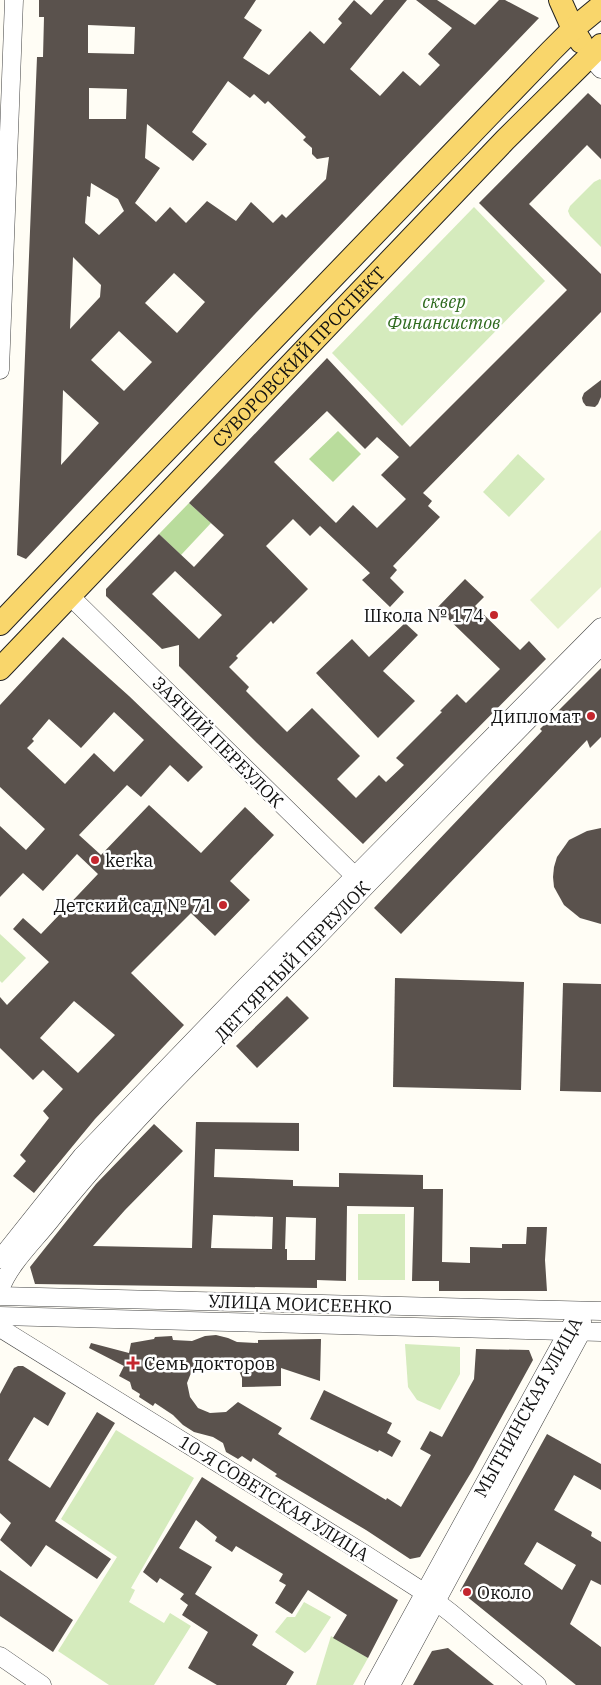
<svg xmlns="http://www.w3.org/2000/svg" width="601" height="1685" viewBox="0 0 601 1685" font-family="'IBM Plex Serif',serif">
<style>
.green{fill:#d5ebbd}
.forest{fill:#b9dc9c}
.pitch{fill:#e6f2cf}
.building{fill:#5a524d;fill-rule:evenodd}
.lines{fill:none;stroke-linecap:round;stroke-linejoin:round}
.minor-casing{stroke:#444;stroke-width:19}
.major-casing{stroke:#222;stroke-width:24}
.minor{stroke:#fff;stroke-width:18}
.major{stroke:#f9d66b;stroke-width:22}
.poi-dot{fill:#c4262e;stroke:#fff;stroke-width:2}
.labels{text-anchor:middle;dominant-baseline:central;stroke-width:5;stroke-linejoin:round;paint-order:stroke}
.park-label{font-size:18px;font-style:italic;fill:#2f6b1f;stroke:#fff}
.street-label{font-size:18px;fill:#111;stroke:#fff}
.poi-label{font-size:18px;fill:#111;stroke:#fff;text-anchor:end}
</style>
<rect width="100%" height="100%" fill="#fffdf5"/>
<g class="green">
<path d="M600 179 601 180V247L570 216 568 211 570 206 594 182Z"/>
<path d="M474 207 545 281 402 426 332 353Z"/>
<path d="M518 454 545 479 509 517 483 492Z"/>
<path d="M0 934 26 958 2 983 0 981Z"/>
<rect x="358" y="1214" width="47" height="66"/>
<path d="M405 1344 460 1347V1374L440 1410 417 1400 408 1387Z"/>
<path d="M116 1430 194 1478 131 1588 135 1590 129 1602 164 1623 170 1613 191 1626 154 1685H109L58 1651 117 1557 61 1519Z"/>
<path d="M304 1602 331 1617 310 1649 305 1653 275 1632 287 1617H295Z"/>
<path d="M331 1636 368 1658 353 1685H316Z"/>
</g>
<g class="forest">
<path d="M338 431 361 454 333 482 309 459Z"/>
<path d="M189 503 211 523 181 555 159 534Z"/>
</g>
<path class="pitch" d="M601 530V587L558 629 530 600Z"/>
<g class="building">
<path d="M39 0H256L244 18 262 30 243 58 269 75 310 31 324 44 342 23 338 19 354 0 371 15 384 0H407L350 69 380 96 403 71 420 86 440 65 428 54 452 28 416 0H437L475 25 499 0H505L539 18 254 315 26 559 17 555 37 57H43L44 17H39ZM88 25 135 27 134 54 88 53ZM228 81 250 98 254 94 265 104 268 101 306 137 303 140 312 148V154L317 159 329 157 326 179 286 218 282 214 273 223 251 202 236 221 207 201 186 223 170 207 156 222 135 203 160 168 145 158 147 124 193 161 207 144 192 132ZM89 88 127 89 126 119H89ZM91 183 118 199 124 211 99 235 85 223 87 196 90 197ZM73 257 101 285 100 297 70 329ZM174 273 205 302 177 333 145 303ZM119 331 152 362 124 391 91 360ZM63 390 99 423 61 465Z"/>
<path d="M588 93 601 105V159L587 145 529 204 601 274V312L423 493 432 501 428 506 440 517 393 566 397 570 390 578 404 592 390 607 362 580 370 573 320 526 310 536 293 519 266 546 308 589 273 624 271 621 236 656 238 658 229 667 249 687 246 691 287 732 312 708 360 756 337 779 356 798 379 775 386 782 404 765 396 758 442 712 440 711 457 694 466 703 500 669 437 608 465 579 484 597 475 606 520 650 529 641 546 659 363 844 257 743 179 666V645L162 649 106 596V589L159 534 194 567 224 535 189 503 327 358 410 447 567 290 479 203ZM327 411 365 449 377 437 399 457 381 475 406 499 377 528 353 505 336 523 274 462ZM175 571 222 615 199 639 152 594Z"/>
<path d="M601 380V397L598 404 595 407 586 406 583 402 582 398 584 393Z"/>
<path d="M405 623 418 635 383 671 415 701 378 738 316 673 352 639 369 657Z"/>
<path d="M63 637 129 696 203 767 188 782 170 765 141 797 127 785 79 835 101 855 149 805 201 853 245 807 274 835 230 881 250 900 215 936 191 913 131 973 184 1025 95 1119 34 1193 13 1176 26 1161 20 1155 49 1118 43 1111 63 1089 43 1070 33 1080 0 1048V997L7 1005 49 962 13 929 23 918 41 934 98 874 77 854 43 891 23 873 0 897V826L26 850 45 829 0 787V705ZM114 712 144 740 114 772 94 753 65 784 27 748 34 741 32 739 49 719 81 748ZM74 1001 115 1035 78 1073 40 1038Z"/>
<path d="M601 668V737L590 748 587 740 401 934 374 908 542 731 540 729Z"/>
<path d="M601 828V924L580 918 564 905 554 887 553 877 554 867 557 857 569 840 587 831Z"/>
<path d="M395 978 524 982 521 1090 393 1087Z"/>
<path d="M563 983 601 984V1092L560 1091Z"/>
<path d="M287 996 309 1018 257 1068 236 1046Z"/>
<path d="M196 1122 299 1123V1151L215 1149 214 1177 293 1180V1186L339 1187V1173L423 1175V1189H443L442 1262 470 1263V1247L502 1248V1244H526L527 1227H547L545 1260 547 1291H439V1281H412L414 1207 347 1206 346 1281 317 1280V1288L35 1284 30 1267 96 1184 154 1124 183 1151 125 1210 93 1246 192 1248ZM213 1215 273 1217 272 1249 211 1248ZM286 1217 316 1218 315 1260H287V1249H285Z"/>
<path d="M216 1335 228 1338 237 1342 258 1343V1340L321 1339 320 1381 281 1368V1386L242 1387V1378L238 1368 227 1360 215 1358 204 1360 197 1366 191 1373 187 1383 190 1397 198 1408 210 1413 226 1412 238 1402 282 1428 278 1434 386 1500 387 1498 401 1507 431 1455 420 1449 430 1431 442 1437 474 1379 476 1349 529 1350 533 1360 472 1471 420 1557 410 1559 366 1530 275 1476 277 1474 253 1458 251 1462 242 1456 238 1459 226 1452 223 1443 213 1437 194 1432 183 1425 173 1415 155 1403 153 1406 139 1397 140 1394 132 1389 130 1382 119 1376 124 1366 89 1348 91 1343 129 1353 131 1343 154 1339 155 1337 172 1336 173 1340 192 1341 205 1336Z"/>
<path d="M18 1366H23L66 1393 48 1426 34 1417 8 1460 50 1488 97 1412 115 1423 55 1521 111 1559 97 1579 46 1545 31 1567 0 1540 11 1523 0 1513V1394L14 1368Z"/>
<path d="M324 1390 392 1423 387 1433 401 1441 392 1457 379 1450 378 1452 310 1419Z"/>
<path d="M547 1434 601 1464V1490L574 1475 554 1510 592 1532 591 1536 601 1542V1585L591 1580 570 1624 601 1647V1685H576L460 1591ZM537 1542 576 1565 562 1590 524 1564Z"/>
<path d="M202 1477 398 1600 368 1658 333 1638 347 1615 308 1590 292 1614 275 1603 286 1585 279 1581 283 1574 236 1546 232 1552 215 1541 217 1537 196 1520 179 1548 212 1567 195 1594 258 1635 252 1645 294 1672 286 1685H217L188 1668 208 1632 182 1615 188 1605 180 1599 184 1594 160 1578 157 1583 143 1572Z"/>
<path d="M0 1570 73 1620 53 1652 0 1616Z"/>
<path d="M448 1648 494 1685H413L432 1651Z"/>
</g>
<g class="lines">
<g class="minor-casing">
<g id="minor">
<path d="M590 56 601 69"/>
<path d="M0 370 14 0"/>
<path d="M71 597 363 884"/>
<path d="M0 1259 82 1156 247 985 601 627"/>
<path d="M0 1290C8 1266 33 1242 49 1222 125 1126 214 1041 301 954 324 931 346 907 368 884 446 804 523 725 601 646"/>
<path d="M0 1296 601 1311"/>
<path d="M0 1316 601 1332"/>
<path d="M0 1328 363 1553 425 1593 451 1613 537 1685"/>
<path d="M0 1656 42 1685"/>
<path d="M374 1685 572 1324"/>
<path d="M391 1685 582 1331V1321"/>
</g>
</g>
<g class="major-casing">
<g id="major">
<path d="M560 0 573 29 581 42"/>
<path d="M0 624 76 544 551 51 573 29 601 6"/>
<path id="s1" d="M0 669 505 140 601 45"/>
</g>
</g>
<use href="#minor" class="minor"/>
<use href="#major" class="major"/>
</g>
<g class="poi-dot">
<circle cx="494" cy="615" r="5"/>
<circle cx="591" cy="716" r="5"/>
<circle cx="95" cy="860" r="5"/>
<circle cx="223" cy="905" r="5"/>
<path d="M130.5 1355.5h5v5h5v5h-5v5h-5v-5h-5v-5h5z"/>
<circle cx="467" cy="1592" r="5"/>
</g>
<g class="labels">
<g class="park-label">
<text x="444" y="301">сквер<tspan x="444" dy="21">Финансистов</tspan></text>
</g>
<g class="street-label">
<text stroke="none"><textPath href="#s1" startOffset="432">СУВОРОВСКИЙ ПРОСПЕКТ</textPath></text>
<text transform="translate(218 742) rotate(45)">ЗАЯЧИЙ ПЕРЕУЛОК</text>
<text transform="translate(292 961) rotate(-46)">ДЕГТЯРНЫЙ ПЕРЕУЛОК</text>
<text transform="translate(300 1304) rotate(2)">УЛИЦА МОИСЕЕНКО</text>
<text transform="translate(528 1407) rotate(-61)">МЫТНИНСКАЯ УЛИЦА</text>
<text transform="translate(274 1498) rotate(32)">10-Я СОВЕТСКАЯ УЛИЦА</text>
</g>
<g class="poi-label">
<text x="484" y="615">Школа № 174</text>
<text x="581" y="716">Дипломат</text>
<text x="105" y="860" text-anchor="start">kerka</text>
<text x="213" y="905">Детский сад № 71</text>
<text x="144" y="1363" text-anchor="start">Семь докторов</text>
<text x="477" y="1592" text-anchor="start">Около</text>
</g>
</g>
</svg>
